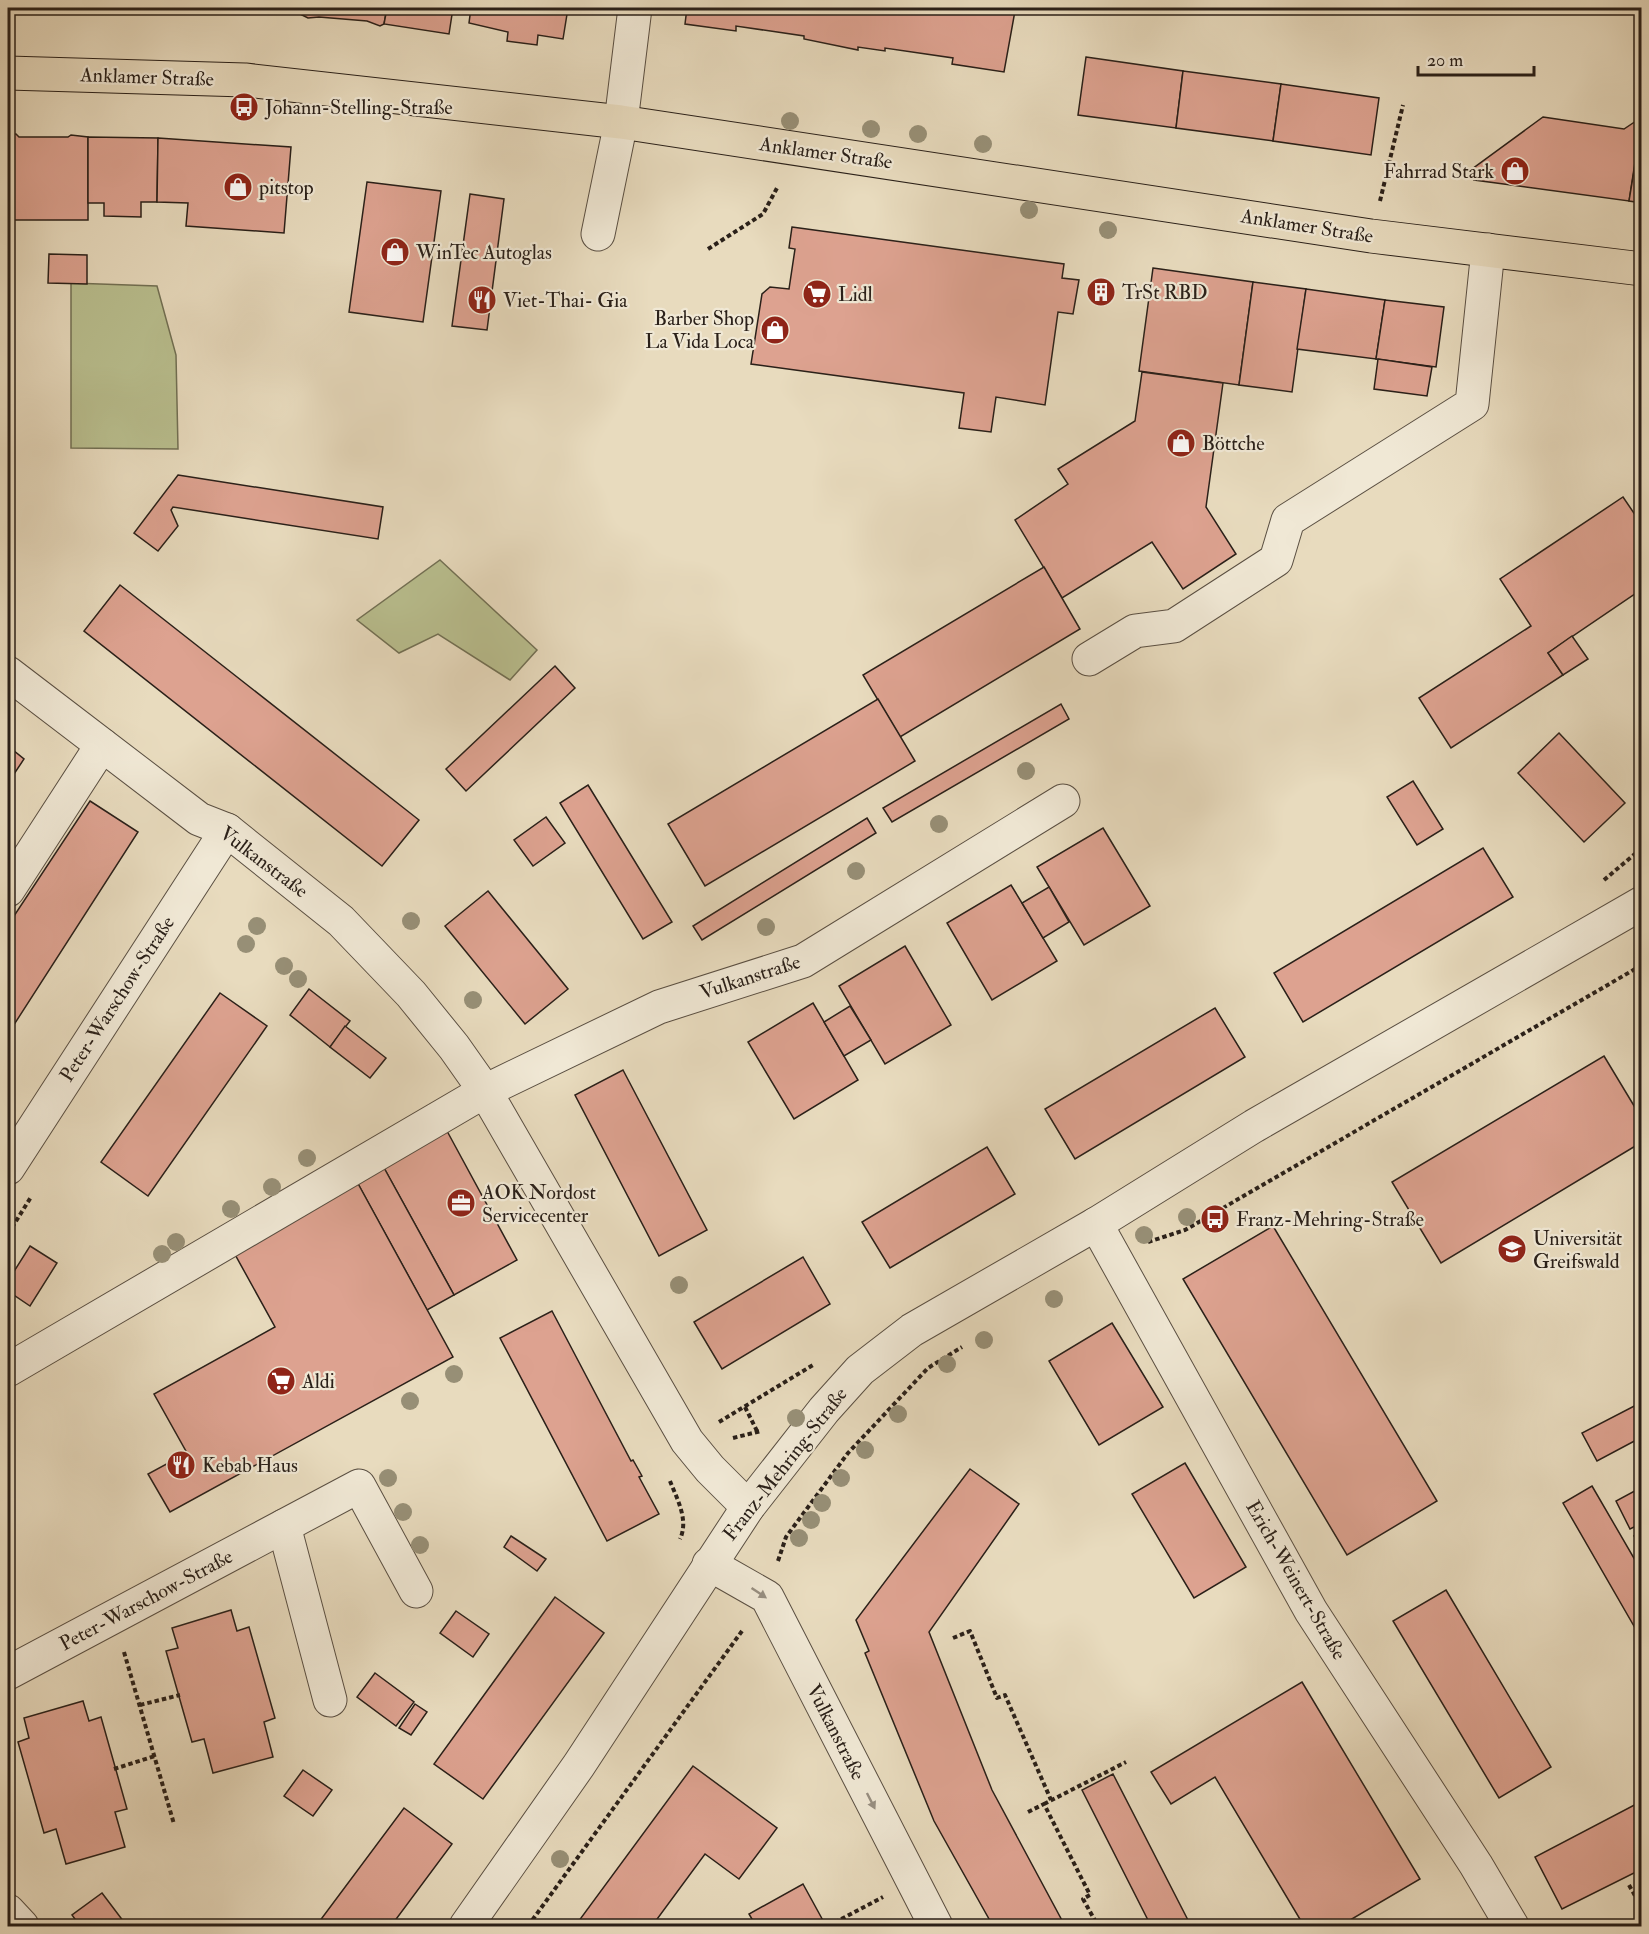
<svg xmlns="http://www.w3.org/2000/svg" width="1649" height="1934" viewBox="0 0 1649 1934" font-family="'IM FELL Double Pica',serif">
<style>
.green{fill:#b9bf8f;stroke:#727054;stroke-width:1.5}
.building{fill:#dda290;stroke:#2a2019;stroke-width:1.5}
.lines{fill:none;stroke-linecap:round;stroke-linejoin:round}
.minor-casing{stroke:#5a4f42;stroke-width:35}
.major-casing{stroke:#2a2019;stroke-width:35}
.path{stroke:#2a2019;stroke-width:4;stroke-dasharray:4.5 3;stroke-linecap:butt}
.minor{stroke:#f0e8d5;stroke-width:33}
.major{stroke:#e8dbbe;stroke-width:33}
.tree{fill:#978f76}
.oneway{fill:#978e80}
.labels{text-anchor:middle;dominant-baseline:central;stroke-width:4.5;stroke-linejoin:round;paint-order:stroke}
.street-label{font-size:20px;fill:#2a2019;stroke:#f0e8d5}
.poi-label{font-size:20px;fill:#2a2019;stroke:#f0e8d5;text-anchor:start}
</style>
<rect width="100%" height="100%" fill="#e8dbbe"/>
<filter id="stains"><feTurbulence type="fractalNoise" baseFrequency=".00333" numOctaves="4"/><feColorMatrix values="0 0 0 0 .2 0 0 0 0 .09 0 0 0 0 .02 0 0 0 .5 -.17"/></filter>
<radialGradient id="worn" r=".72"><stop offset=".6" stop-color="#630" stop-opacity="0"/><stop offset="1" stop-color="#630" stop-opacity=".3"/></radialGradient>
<g class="green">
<path d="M71 283 157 286 176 355 178 449 71 448Z"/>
<path d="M440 560 537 650 510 680 438 634 399 653 357 620Z"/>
</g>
<g class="building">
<path d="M231 8H301L300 14Z"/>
<path d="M301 8H387L384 24 380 26 367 21 319 17 308 18 300 14Z"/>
<path d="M387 8H453L449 34 384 24Z"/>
<path d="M471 8H568L563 39 538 35 537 45 507 41 508 32 469 23Z"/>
<path d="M687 8H1013L1015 11 1004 72 952 64 953 58 885 48V51L858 47V50L804 39V36L736 26V31L685 24Z"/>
<path d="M1086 57 1183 71 1176 128 1078 115Z"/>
<path d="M1183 71 1281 84 1273 141 1176 128Z"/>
<path d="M1281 84 1379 98 1371 155 1273 141Z"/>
<path d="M1543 117 1624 129 1642 117 1629 201 1474 180 1468 172Z"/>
<path d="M1642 123V203L1629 201Z"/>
<path d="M8 134H16L19 137H68L71 135 88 137V220H8Z"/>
<path d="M88 137 158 138 157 202H141V217L104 216V203H88Z"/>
<path d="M158 138 291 147 284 233 186 226 188 203 157 202Z"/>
<path d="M367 182 441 191 423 322 349 312Z"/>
<path d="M470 194 504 199 487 330 452 326Z"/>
<path d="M792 227 1064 264 1062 278 1079 280 1073 314 1058 312 1045 405 996 397 991 432 959 428 964 393 751 364 762 294 770 287 789 289 795 249 789 248Z"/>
<path d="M49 254 87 255V284L48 283Z"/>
<path d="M1153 268 1253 282 1239 385 1139 371Z"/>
<path d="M1096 281 1109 282 1107 303 1094 301Z"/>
<path d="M1253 282 1306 289 1292 392 1239 385Z"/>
<path d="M1306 289 1385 300 1376 359 1297 349Z"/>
<path d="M1385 300 1444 307 1436 367 1376 359Z"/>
<path d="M1378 359 1432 367 1427 396 1374 389Z"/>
<path d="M1142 372 1223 383 1206 507 1236 554 1183 589 1152 542 1062 598 1015 520 1068 484 1058 469 1135 421Z"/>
<path d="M178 475 383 507 378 539 173 507 171 510 178 526 158 551 134 533Z"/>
<path d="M1623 497 1642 525V589L1548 653 1563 675 1451 748 1419 698 1531 626 1500 579Z"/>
<path d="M1044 567 1080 629 900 737 863 675Z"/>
<path d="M120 585 419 820 382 866 84 631Z"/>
<path d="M1572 636 1588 659 1563 675 1548 653Z"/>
<path d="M555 666 575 688 466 791 446 769Z"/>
<path d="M878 699 915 761 705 886 668 824Z"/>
<path d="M1061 704 1069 719 892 822 883 808Z"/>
<path d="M1559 733 1625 803 1584 842 1518 773Z"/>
<path d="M8 746 24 759 8 783Z"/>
<path d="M1413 781 1443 829 1417 845 1387 797Z"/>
<path d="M588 785 672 922 643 939 560 803Z"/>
<path d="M90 801 138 832 8 1034V925Z"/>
<path d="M546 817 565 843 533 866 514 840Z"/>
<path d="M867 818 876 833 702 940 693 926Z"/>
<path d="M1103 828 1150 906 1084 945 1037 867Z"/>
<path d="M1483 848 1513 897 1303 1022 1274 973Z"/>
<path d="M1011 885 1057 961 992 1000 947 923Z"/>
<path d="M1049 887 1069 922 1043 938 1022 903Z"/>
<path d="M488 891 568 989 525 1024 445 926Z"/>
<path d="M905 946 951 1025 885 1064 839 986Z"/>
<path d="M309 989 350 1021 330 1047 290 1015Z"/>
<path d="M220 993 267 1026 148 1196 101 1162Z"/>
<path d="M813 1003 858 1080 794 1119 748 1042Z"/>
<path d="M850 1006 871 1040 844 1056 824 1022Z"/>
<path d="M1215 1008 1245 1057 1075 1159 1045 1109Z"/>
<path d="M345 1026 386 1058 370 1078 330 1047Z"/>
<path d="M1604 1056 1642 1119V1142L1441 1263 1392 1182Z"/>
<path d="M623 1070 707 1230 659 1256 575 1095Z"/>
<path d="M447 1131 517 1260 454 1295 383 1166Z"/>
<path d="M987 1147 1015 1194 890 1268 862 1222Z"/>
<path d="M383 1166 454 1295 427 1310 356 1180Z"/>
<path d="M356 1180 453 1357 170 1512 148 1474 187 1453 154 1394 275 1327 232 1249Z"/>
<path d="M1273 1226 1437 1501 1347 1555 1183 1279Z"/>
<path d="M30 1246 57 1263 30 1306 8 1291V1281Z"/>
<path d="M803 1257 830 1304 722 1369 694 1322Z"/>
<path d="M552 1311 631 1461 633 1460 642 1476 639 1477 659 1514 607 1541 500 1338Z"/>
<path d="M1112 1323 1163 1407 1099 1445 1049 1361Z"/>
<path d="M1642 1402V1437L1597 1461 1582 1433Z"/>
<path d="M1185 1463 1246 1567 1194 1598 1132 1494Z"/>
<path d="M970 1469 1019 1504 929 1632 992 1790 1065 1926H993L934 1821 865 1653 869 1651 856 1620Z"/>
<path d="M1592 1486 1642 1572V1640L1563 1503Z"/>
<path d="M1642 1487V1523L1630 1529 1616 1501Z"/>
<path d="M1642 1533V1550L1634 1536Z"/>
<path d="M511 1536 546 1559 537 1571 504 1547Z"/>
<path d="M1446 1590 1551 1767 1499 1798 1393 1621Z"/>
<path d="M555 1597 604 1633 483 1799 434 1764Z"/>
<path d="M231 1610 237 1631 249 1627 275 1718 264 1722 273 1757 213 1773 204 1739 192 1742 166 1651 178 1648 172 1628Z"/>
<path d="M456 1611 489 1634 473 1657 440 1633Z"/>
<path d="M375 1673 414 1702 396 1726 357 1697Z"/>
<path d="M1302 1682 1420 1879 1340 1926H1304L1215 1777 1171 1804 1151 1772Z"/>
<path d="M83 1701 89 1721 101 1717 127 1809 115 1812 125 1847 66 1864 56 1829 44 1833 18 1742 29 1738 24 1718Z"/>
<path d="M415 1704 427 1712 411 1735 399 1728Z"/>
<path d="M693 1766 777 1828 739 1879 705 1854 652 1926H583L578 1922Z"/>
<path d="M303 1770 332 1790 313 1816 284 1796Z"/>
<path d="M1113 1774 1191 1926H1151L1082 1790Z"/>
<path d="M1642 1801V1869L1562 1909 1535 1857Z"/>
<path d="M404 1808 452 1844 391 1926H316Z"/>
<path d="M803 1884 826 1926H756L749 1914Z"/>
<path d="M102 1893 127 1926H80L72 1915Z"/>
</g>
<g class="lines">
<g class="minor-casing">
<g id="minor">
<path d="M598 234 621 122 635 8"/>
<path d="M1089 659 1135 631 1174 626 1276 560 1288 520 1472 404 1488 250"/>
<path d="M8 673 199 819 227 830 341 921 411 994 454 1047 485 1091 687 1441 710 1469 748 1507"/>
<path d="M8 890 102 745"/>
<path d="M8 1168 227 830"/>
<path d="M1096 1224 1311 1611 1476 1865 1512 1926"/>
<path d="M8 1370 485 1091 659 1007 803 961 1063 801"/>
<path d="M284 1526 330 1700"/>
<path d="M709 1564 767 1597 936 1926"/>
<path d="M8 1673 359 1486 416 1591"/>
<path d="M8 1911 22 1926"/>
<path d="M466 1926 579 1765 748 1507 824 1410 860 1370 912 1330 1096 1224 1254 1126 1642 903"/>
</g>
</g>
<g class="major-casing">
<path id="major" d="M8 73 245 80 621 122 1371 236 1642 269"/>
</g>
<g class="path">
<path d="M1380 201 1403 105"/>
<path d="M708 249 763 214 777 188"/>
<path d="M1604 880 1642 848"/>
<path d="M8 1234 31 1197"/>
<path d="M1148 1242 1185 1230 1642 965"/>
<path d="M745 1407 758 1433"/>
<path d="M719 1422 813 1365"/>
<path d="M733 1438 761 1431"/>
<path d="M670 1481C677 1499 689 1520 680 1539"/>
<path d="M778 1561 786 1537 848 1453 928 1368 962 1347"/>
<path d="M953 1638 970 1631 997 1698 1005 1695 1051 1800"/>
<path d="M124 1652 174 1824"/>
<path d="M140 1705 180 1695"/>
<path d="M114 1769 155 1756"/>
<path d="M1044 1804 1126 1762"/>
<path d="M1028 1812 1044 1804 1090 1895 1083 1899 1098 1926"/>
<path d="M1629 1885 1642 1908"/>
<path d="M528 1926 742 1631"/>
<path d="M828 1926 883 1897"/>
</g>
<use href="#minor" class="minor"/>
<use href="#major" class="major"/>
</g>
<g class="tree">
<circle cx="790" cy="121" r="9"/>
<circle cx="871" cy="129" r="9"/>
<circle cx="918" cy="134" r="9"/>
<circle cx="983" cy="144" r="9"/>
<circle cx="1029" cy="210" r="9"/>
<circle cx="1108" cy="230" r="9"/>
<circle cx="1026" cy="771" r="9"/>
<circle cx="939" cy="824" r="9"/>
<circle cx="856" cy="871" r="9"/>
<circle cx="411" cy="921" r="9"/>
<circle cx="257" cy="926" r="9"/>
<circle cx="766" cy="927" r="9"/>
<circle cx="246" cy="944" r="9"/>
<circle cx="284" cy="966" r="9"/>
<circle cx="298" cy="979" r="9"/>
<circle cx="473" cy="1000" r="9"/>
<circle cx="307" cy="1158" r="9"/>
<circle cx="272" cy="1187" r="9"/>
<circle cx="231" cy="1209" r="9"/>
<circle cx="1187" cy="1217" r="9"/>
<circle cx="1144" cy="1235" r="9"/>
<circle cx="176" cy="1242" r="9"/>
<circle cx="162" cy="1254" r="9"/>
<circle cx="679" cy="1285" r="9"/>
<circle cx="1054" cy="1299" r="9"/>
<circle cx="984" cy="1340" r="9"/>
<circle cx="947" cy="1364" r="9"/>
<circle cx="454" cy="1374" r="9"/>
<circle cx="410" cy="1401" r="9"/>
<circle cx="898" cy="1414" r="9"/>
<circle cx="796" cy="1418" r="9"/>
<circle cx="865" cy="1450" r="9"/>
<circle cx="388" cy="1478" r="9"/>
<circle cx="841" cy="1478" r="9"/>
<circle cx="822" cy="1503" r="9"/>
<circle cx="403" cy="1512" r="9"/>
<circle cx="811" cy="1520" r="9"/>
<circle cx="799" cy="1538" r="9"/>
<circle cx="420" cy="1545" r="9"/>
<circle cx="560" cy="1859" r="9"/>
</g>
<defs><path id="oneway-solid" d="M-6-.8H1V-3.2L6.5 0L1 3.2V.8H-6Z" transform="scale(1.5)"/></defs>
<g class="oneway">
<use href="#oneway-solid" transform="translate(759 1593) rotate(34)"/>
<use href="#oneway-solid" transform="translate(871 1801) rotate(63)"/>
</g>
<defs>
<g id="bus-disc" transform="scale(1.5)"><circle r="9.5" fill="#8f2418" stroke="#f0e8d5"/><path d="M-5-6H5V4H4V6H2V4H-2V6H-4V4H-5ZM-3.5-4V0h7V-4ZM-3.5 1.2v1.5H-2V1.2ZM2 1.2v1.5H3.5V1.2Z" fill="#fff"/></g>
<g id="shop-disc" transform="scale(1.5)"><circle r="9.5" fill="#8f2418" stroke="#f0e8d5"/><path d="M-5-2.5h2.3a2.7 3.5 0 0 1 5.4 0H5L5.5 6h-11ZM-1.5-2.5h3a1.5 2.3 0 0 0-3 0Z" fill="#fff"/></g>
<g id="building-disc" transform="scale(1.5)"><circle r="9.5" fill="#8f2418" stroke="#f0e8d5"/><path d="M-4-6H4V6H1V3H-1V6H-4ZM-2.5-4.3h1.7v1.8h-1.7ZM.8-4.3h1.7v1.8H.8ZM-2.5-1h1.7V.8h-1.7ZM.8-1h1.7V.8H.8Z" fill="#fff"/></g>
<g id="supermarket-disc" transform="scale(1.5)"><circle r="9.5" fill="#8f2418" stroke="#f0e8d5"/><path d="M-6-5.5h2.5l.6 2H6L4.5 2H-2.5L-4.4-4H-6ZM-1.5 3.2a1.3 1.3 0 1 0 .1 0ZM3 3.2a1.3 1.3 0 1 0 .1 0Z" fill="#fff"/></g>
<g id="restaurant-disc" transform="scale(1.5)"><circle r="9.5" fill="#8f2418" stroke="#f0e8d5"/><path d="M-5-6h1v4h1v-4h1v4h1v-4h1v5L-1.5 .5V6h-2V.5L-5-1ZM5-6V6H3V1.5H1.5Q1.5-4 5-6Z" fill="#fff"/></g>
<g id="office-disc" transform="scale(1.5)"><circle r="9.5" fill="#8f2418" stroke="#f0e8d5"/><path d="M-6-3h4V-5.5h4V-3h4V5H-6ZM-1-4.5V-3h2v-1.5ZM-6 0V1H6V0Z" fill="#fff"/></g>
<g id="university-disc" transform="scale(1.5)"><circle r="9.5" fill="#8f2418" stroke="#f0e8d5"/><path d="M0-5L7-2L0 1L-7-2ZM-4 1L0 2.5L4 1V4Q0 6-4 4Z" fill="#fff"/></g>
</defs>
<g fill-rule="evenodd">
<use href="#bus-disc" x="244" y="107"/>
<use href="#shop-disc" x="1515" y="171"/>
<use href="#shop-disc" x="238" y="187"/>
<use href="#shop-disc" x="395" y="252"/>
<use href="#building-disc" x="1101" y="292"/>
<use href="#supermarket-disc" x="817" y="294"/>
<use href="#restaurant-disc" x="482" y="300"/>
<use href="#shop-disc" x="775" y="330"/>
<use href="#shop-disc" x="1181" y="443"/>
<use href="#office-disc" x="461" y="1203"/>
<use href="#bus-disc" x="1215" y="1219"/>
<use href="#university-disc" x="1512" y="1249"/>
<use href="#supermarket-disc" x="281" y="1381"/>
<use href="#restaurant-disc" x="181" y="1465"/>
</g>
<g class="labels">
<g class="street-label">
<text transform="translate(147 77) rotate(2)">Anklamer Straße</text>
<text transform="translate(826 153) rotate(8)">Anklamer Straße</text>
<text transform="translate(1307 226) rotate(9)">Anklamer Straße</text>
<text transform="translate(264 862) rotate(37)">Vulkanstraße</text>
<text transform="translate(750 977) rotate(-18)">Vulkanstraße</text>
<text transform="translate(117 999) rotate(-57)">Peter-Warschow-Straße</text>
<text transform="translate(785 1464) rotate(-52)">Franz-Mehring-Straße</text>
<text transform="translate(1296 1580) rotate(60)">Erich-Weinert-Straße</text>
<text transform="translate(146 1600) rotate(-28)">Peter-Warschow-Straße</text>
<text transform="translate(836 1732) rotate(63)">Vulkanstraße</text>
</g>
<g class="poi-label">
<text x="265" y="107">Johann-Stelling-Straße</text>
<text x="1494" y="171" text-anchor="end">Fahrrad Stark</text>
<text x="259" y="187">pitstop</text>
<text x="416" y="252">WinTec Autoglas</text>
<text x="1122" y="292">TrSt RBD</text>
<text x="838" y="294">Lidl</text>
<text x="503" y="300">Viet-Thai- Gia</text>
<text x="754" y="318" text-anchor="end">Barber Shop<tspan x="754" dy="23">La Vida Loca</tspan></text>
<text x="1202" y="443">Böttche</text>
<text x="482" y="1192">AOK Nordost<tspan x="482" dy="23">Servicecenter</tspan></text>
<text x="1236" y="1219">Franz-Mehring-Straße</text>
<text x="1533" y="1238">Universität<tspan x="1533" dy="23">Greifswald</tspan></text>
<text x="302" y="1381">Aldi</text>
<text x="202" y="1465">Kebab Haus</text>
</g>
</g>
<rect width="1649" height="1934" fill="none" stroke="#e8dbbe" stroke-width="30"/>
<rect x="9" y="9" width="1631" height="1916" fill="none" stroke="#2a2019" stroke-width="3"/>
<rect x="15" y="15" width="1619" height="1904" fill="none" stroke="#2a2019" stroke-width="1.5"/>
<path d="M1418 66v9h116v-9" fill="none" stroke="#2a2019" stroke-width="3"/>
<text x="1427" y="66" font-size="18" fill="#2a2019" stroke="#f0e8d5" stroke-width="4.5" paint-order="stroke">20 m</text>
<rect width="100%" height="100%" filter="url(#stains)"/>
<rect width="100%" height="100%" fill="url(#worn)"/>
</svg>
